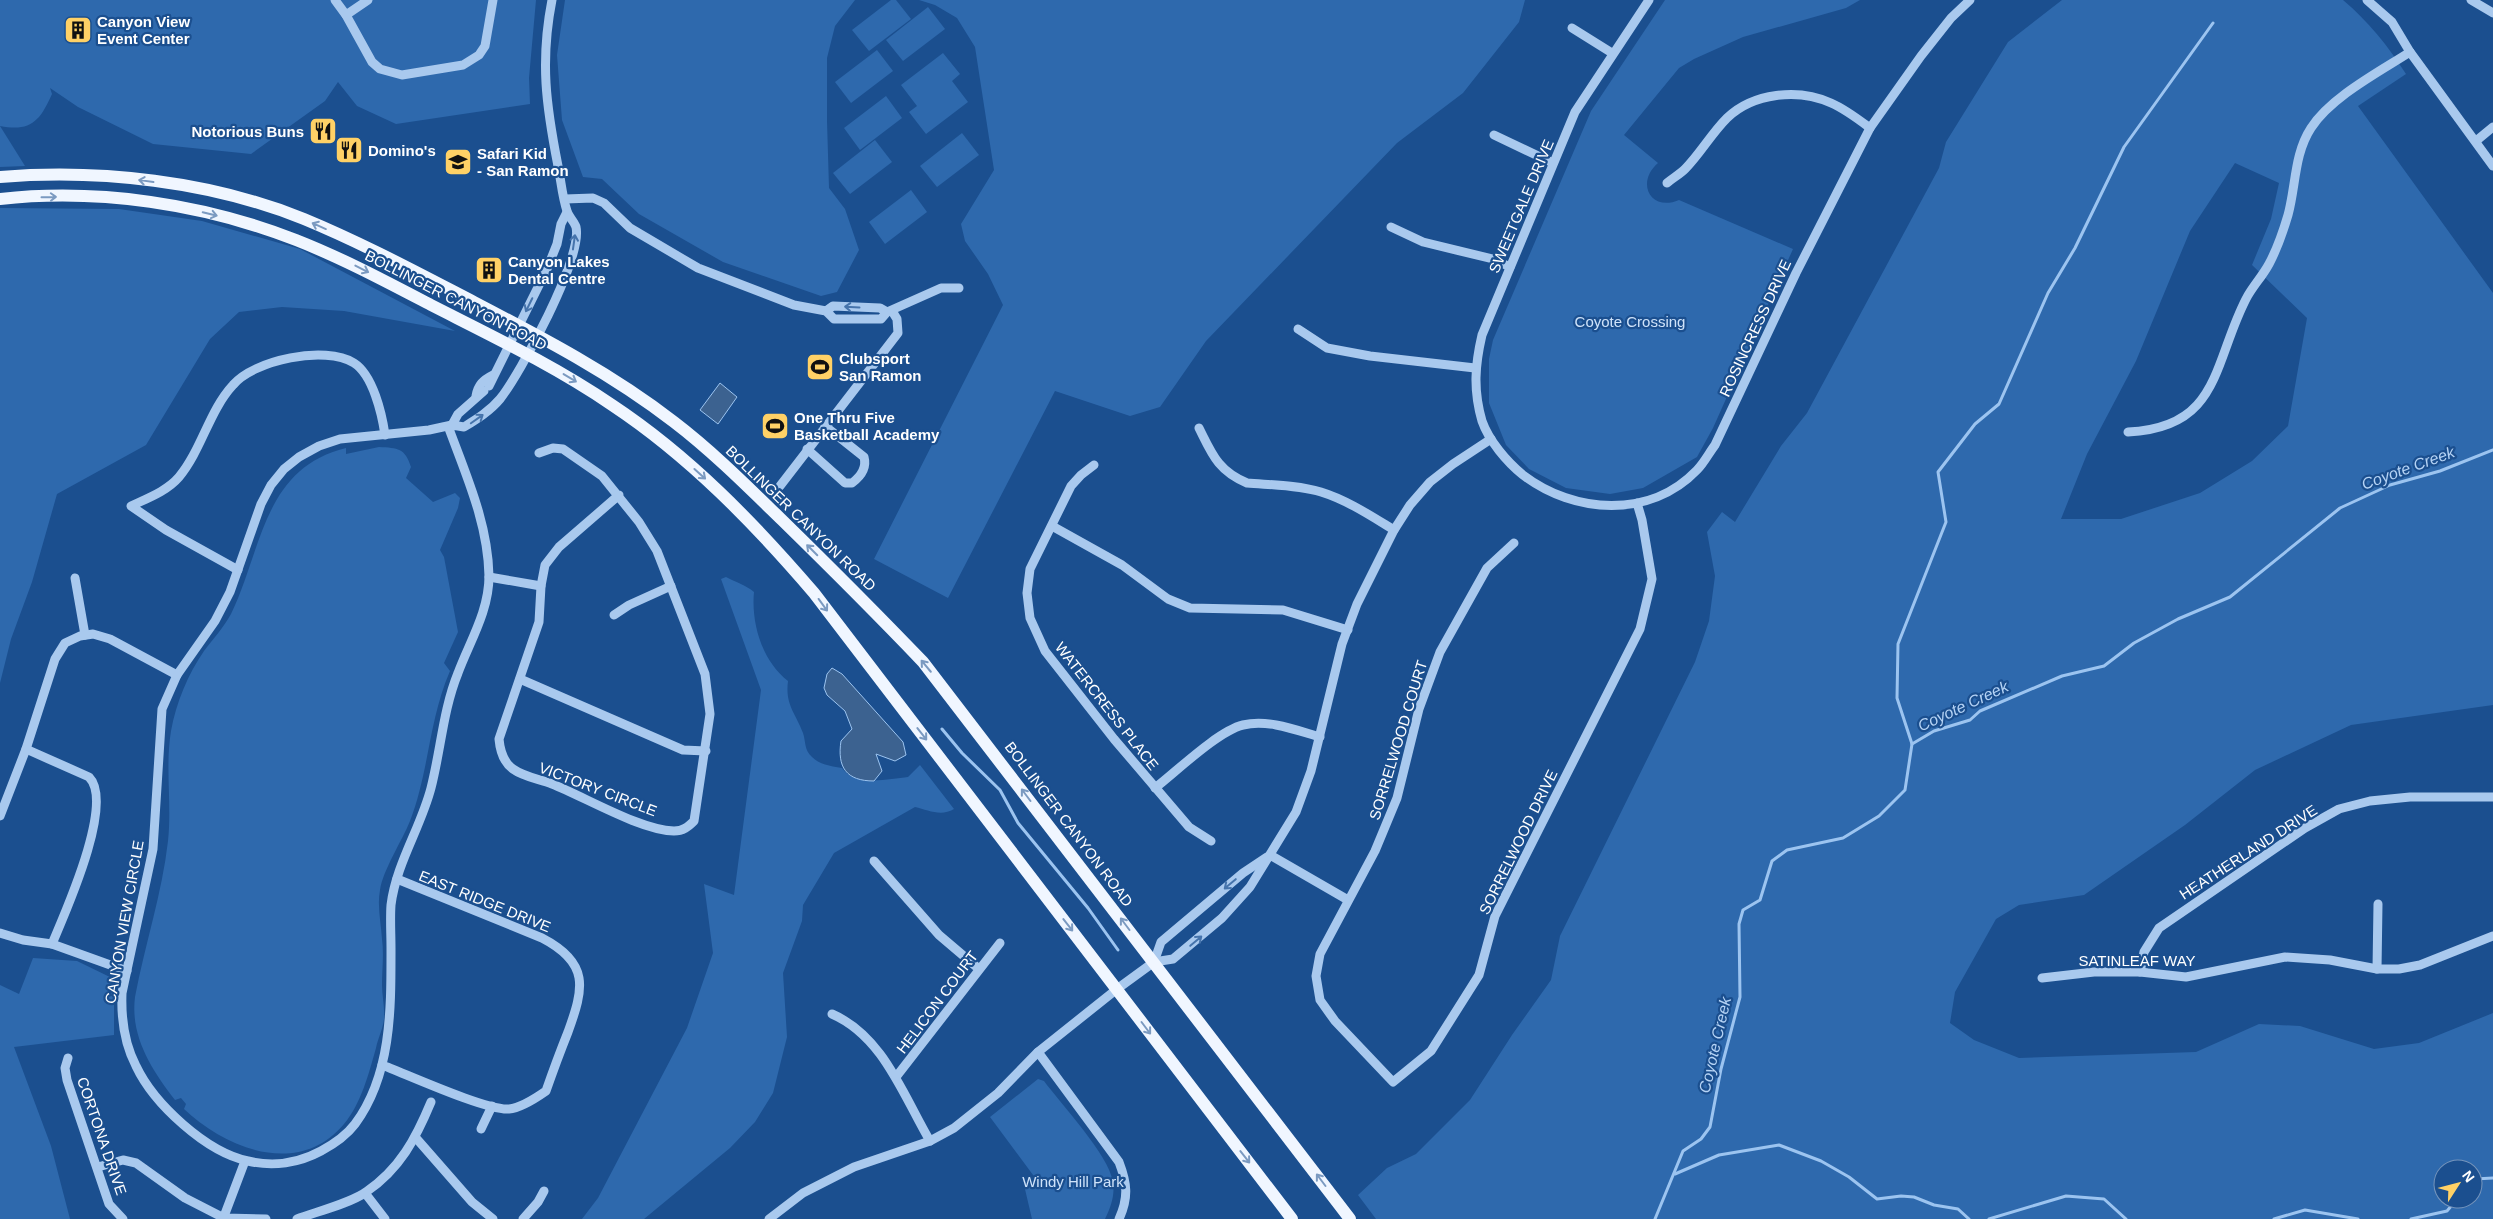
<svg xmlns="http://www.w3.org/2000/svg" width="2493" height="1219" viewBox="0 0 2493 1219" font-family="Arial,sans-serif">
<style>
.green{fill:#2e69ad;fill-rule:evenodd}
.water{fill:#3c6290;stroke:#9cc4f0}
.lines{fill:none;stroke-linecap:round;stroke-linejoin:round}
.stream{stroke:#9cc4f0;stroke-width:3}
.minor{stroke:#a9c9ee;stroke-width:9}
.major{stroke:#f0f6ff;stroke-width:12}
.oneway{stroke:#7b9ac1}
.oneway2{stroke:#4674ac}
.labels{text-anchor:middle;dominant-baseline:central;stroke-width:4.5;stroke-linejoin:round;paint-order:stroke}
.poi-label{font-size:15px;font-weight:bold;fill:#fff;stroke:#1b4f8f;text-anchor:start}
.street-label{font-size:15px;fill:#fff;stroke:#1b4f8f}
.park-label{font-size:15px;fill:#cfe3fa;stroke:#1b4f8f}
.water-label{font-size:16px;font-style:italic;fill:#b5d3f5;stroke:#1b4f8f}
</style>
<rect width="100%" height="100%" fill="#1b4f8f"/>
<g class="green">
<path d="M0 0H536L529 78 530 104 396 124 357 106 338 82 325 101 251 154 153 144 78 107 50 88 52 94C40 121 31 132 0 126Z"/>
<path d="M565 0H855L835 26 827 58V121L829 188 845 209 859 250 837 292 821 296 723 262 639 214 602 179 583 177 562 120 557 55Z"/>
<path d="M891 0H896L911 19 869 51 852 30Z"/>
<path d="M919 0H1525L1519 22 1463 93 1397 143 1206 341 1160 407 1130 416 1055 391 948 598 874 559 1003 305 988 274 965 241 961 224 994 170 975 47 957 18 935 5Z"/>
<path d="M1665 0H1860L1846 8 1743 37 1694 59 1679 68 1624 135 1658 163C1635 183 1651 212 1679 200L1793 249 1713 428 1697 457 1643 488 1610 494 1566 488 1529 469 1506 445 1489 403V359L1493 340 1591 111Z"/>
<path d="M2062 0H2343C2369 22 2388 46 2406 74L2358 106 2493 293V705L2351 725 2255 770 2185 825 2084 895 2019 905 1996 919 1955 992 1950 1023 1974 1040 2019 1058 2196 1052 2259 1024 2300 1026 2374 1049 2419 1043 2493 1013V1219H1376L1358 1195 1387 1168 1416 1154 1470 1100 1512 1035 1551 980 1560 936 1695 662 1709 621 1715 576 1707 532 1722 512 1735 522 1781 446 1807 413 1939 168 1946 142 2008 42ZM2235 163 2279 183 2271 219 2252 265 2307 318 2288 426 2252 461 2200 493 2121 519H2061L2087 454 2136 361 2190 231ZM2443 1169H2473V1199H2443Z"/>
<path d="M928 7 945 29 903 61 886 40Z"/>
<path d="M877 50 893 71 851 103 835 82Z"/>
<path d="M943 53 960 74 952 81 968 102 926 134 909 112 917 106 901 85Z"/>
<path d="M886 96 902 118 860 150 844 128Z"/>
<path d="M0 126 25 166 0 167Z"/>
<path d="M962 133 979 155 937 187 920 166Z"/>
<path d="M875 140 892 162 850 194 833 173Z"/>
<path d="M911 190 927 212 885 244 869 222Z"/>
<path d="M0 208 119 209 202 221 300 249 455 331 344 311 282 307 239 312 210 339 146 445 57 494 32 582 11 639 0 683Z"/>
<path d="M379 447C398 448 405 448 411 467L406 478 433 502 455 493 460 498 458 508 440 550 444 557 458 632 444 663 450 671C429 719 429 772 410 821 402 841 383 870 380 890 377 906 381 923 382 939 384 954 382 970 382 985 382 996 385 1008 384 1019 383 1029 378 1038 376 1048 369 1073 361 1104 344 1124 299 1178 226 1149 184 1109L186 1104 181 1098 175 1100C152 1070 130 1037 135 997 145 944 162 894 168 841 172 804 165 767 171 731 176 703 188 674 204 651 213 639 224 627 231 614 262 550 263 468 346 448V454Z"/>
<path d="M726 577C735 582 746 585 754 592 751 623 762 661 788 681 785 705 795 712 803 733 806 742 804 750 812 757 820 765 831 766 842 768 854 787 889 779 908 777L920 765 954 809C941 817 928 810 915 807L834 853 803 905 802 921 783 973 787 1037 773 1093 755 1122 730 1148 644 1219H582L598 1198 687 1028 713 953 704 884 734 895 761 690 721 579Z"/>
<path d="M33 958 77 961 114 979V1035L14 1047 51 1146 70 1219H0V985L19 994Z"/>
<path d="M1038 1079 1044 1081C1061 1104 1109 1155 1113 1182 1115 1195 1111 1207 1105 1219H1032L1024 1185 1036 1179 990 1117Z"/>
</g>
<g class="water">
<path d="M720 383 737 397 718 424 700 410Z"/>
<path d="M832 668 842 674 903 742 906 755 895 761 876 754 882 771 874 781C846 781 837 767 841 741L852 729 845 711 827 695 824 688 827 674Z"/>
</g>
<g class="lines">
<g class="stream">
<path d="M942 729 962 753 1000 790 1018 823 1088 908 1118 950"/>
<path d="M1912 744 1934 731 1970 720 1980 711 2062 676 2104 666 2134 643 2178 619 2230 597 2340 508 2390 485 2440 471 2493 450"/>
<path d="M1675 1174 1719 1155 1779 1145 1821 1161 1849 1177 1877 1199 1901 1196 1914 1197 1934 1205 1958 1209 1969 1219"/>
<path d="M2473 1181 2475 1179 2493 1178"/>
<path d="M1655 1219 1683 1151 1701 1139 1710 1127 1721 1069 1740 997 1739 924 1743 910 1760 900 1772 861 1787 850 1843 838 1879 816 1905 790 1912 744 1897 698 1898 644 1946 522 1938 472 1975 424 1999 404 2048 293 2075 248 2124 147 2213 23"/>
<path d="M1989 1219 2066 1196 2104 1199 2126 1219"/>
<path d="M2274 1219 2305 1210 2358 1219"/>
<path d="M2411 1219 2447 1211 2457 1199"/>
</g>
<g class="minor">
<path d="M335 0 346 15 372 62 380 69 402 75 463 65 479 55 485 46 493 0"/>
<path d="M1649 0 1575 112 1482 335C1475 365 1473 390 1482 421 1489 441 1507 462 1523 475 1574 514 1650 519 1697 470 1704 463 1709 453 1715 445L1796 273 1870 128 1921 56 1951 18 1970 0"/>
<path d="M2367 0 2392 22 2410 52 2493 166"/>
<path d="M2471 0 2493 13"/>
<path d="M346 15 368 0"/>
<path d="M1572 28 1612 53"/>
<path d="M1494 135 1553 163"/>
<path d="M2476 141 2493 127"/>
<path d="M1667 183C1673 178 1680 174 1685 169 1700 154 1711 134 1727 118 1753 93 1798 88 1831 103 1845 109 1858 119 1870 128"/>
<path d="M565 199 593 198 604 203 630 228 698 268 794 305 826 311 834 319H881L887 312 941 288H959"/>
<path d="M1391 227 1423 242 1493 259 1510 267"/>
<path d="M826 311 833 306 880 308 887 312"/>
<path d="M1298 329 1327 348 1370 356 1475 368"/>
<path d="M489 386 547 269 557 244 561 224 567 212"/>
<path d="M476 396C478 385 483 380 493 375"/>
<path d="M452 425 458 414 484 391"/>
<path d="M448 426C466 475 488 523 489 576 489 611 470 641 458 673 443 710 441 749 431 788 421 827 396 864 391 905 390 919 391 934 391 948 391 1008 392 1074 355 1124 346 1136 334 1144 321 1151 299 1163 273 1167 248 1161 206 1152 154 1104 136 1066 124 1043 121 1019 122 993L153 849 162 709 177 675 215 621 230 592 261 504 271 485 284 469 299 457 319 446 340 439 429 430 452 425 464 427C477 419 490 411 500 399 520 374 583 258 576 227 574 221 568 216 567 211 562 196 561 180 558 166 546 105 540 61 552 0"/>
<path d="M1199 428C1212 454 1218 471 1247 483 1271 485 1297 485 1321 492 1347 500 1371 516 1394 530"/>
<path d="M2128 432C2220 428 2213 363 2246 299 2252 287 2262 277 2269 264 2277 249 2283 232 2288 215 2296 186 2294 154 2311 128 2331 97 2379 72 2410 52"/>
<path d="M807 449 845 483H852C860 477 867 468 864 457L825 426"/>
<path d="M539 453 553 448 563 449 602 476 639 522 657 551 705 674 710 714 694 821C688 827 683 831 674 831 640 830 585 797 552 784 539 779 524 777 513 769 503 762 500 750 499 739L539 622 541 586 545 565 559 547 619 495"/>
<path d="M1094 465 1081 475 1071 486 1030 569 1027 593 1030 618 1045 651 1114 739 1189 827 1211 841"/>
<path d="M780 486 898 333 897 319 892 311"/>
<path d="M1052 526 1122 565 1168 599 1190 608 1283 610 1348 630"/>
<path d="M1514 543 1487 568 1440 652 1419 709 1397 798 1375 851 1320 954 1316 976 1320 1000 1335 1021 1393 1082 1431 1051 1479 975 1495 916 1640 629 1652 579 1642 520 1637 503"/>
<path d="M238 570 166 530 131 506C148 498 167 491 179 477 202 449 209 411 233 385 254 360 325 345 354 363 373 375 382 414 385 435"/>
<path d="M489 577 541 586"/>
<path d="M75 578 85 635"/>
<path d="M614 615 629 605 671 586"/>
<path d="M520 679 683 750 706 751"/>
<path d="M26 749 89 777C115 803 65 913 52 944"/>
<path d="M1155 788C1177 771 1218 731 1243 725 1268 719 1296 730 1320 737"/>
<path d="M0 816 26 749 55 659 65 643 80 636 93 634 110 639 177 675"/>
<path d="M1270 855 1348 900"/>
<path d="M874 861 939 935 979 969"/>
<path d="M0 933 23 940 52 944 127 971"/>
<path d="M1154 962 1161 942 1243 873 1267 857"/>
<path d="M2377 969 2378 904"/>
<path d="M2140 972 2144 952 2159 928 2305 828 2339 809 2370 801 2410 797H2493"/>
<path d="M2042 978 2094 972H2140L2186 977 2285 957 2330 960 2377 969H2399L2420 965 2493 936"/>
<path d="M832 1014C883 1036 903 1095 930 1141"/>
<path d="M1038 1052 1119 1162C1127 1183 1129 1197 1119 1219"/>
<path d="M68 1058 65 1068 67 1080 109 1204 123 1219"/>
<path d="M382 1065C406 1074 487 1111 509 1109 521 1108 536 1098 546 1091 553 1071 560 1052 568 1032 584 988 590 963 542 938L397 879"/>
<path d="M896 1077 1000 943"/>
<path d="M481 1129 492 1106"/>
<path d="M416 1138 472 1202 493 1219"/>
<path d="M98 1167 123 1160 136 1163 185 1198 224 1218 266 1219"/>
<path d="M365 1193 385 1219"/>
<path d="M223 1219 245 1161"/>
<path d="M297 1219C316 1212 351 1203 366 1192 400 1169 416 1138 431 1102"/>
<path d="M523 1219 538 1202 544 1191"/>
<path d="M769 1219 803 1193 854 1167 930 1141 954 1128 998 1093 1038 1052 1117 989 1154 962 1173 959 1222 918 1250 887 1296 812 1311 771 1342 644 1357 604 1394 530 1410 505 1430 482 1453 464 1491 439"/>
</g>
<g class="major">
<path d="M0 177C100 169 210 181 304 219 362 243 418 273 474 302 543 338 612 374 674 422 712 451 747 486 782 520 830 567 877 614 923 662L1350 1219"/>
<path d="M0 199C98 188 204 204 296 240 342 258 387 282 431 305 492 336 555 366 612 405 689 456 754 523 814 593L1292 1219"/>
</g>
</g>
<defs><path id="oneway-shaft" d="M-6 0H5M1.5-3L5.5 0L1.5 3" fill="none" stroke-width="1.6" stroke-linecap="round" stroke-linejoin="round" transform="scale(1.25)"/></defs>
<g class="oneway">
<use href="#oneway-shaft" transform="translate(146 181) rotate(-172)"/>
<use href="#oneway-shaft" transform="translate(49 197) rotate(-1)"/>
<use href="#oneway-shaft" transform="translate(210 214) rotate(14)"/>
<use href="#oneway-shaft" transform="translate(319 226) rotate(-156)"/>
<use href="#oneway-shaft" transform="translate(362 269) rotate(27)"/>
<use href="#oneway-shaft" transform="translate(570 378) rotate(31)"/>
<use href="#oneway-shaft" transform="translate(700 474) rotate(42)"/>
<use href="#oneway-shaft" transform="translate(812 550) rotate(-135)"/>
<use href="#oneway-shaft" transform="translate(823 605) rotate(54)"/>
<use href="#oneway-shaft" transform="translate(926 666) rotate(-130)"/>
<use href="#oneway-shaft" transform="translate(922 734) rotate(52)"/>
<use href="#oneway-shaft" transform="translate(1026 795) rotate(-127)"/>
<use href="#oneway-shaft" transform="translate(1125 924) rotate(-127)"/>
<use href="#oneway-shaft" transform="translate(1068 925) rotate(52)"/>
<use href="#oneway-shaft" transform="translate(1146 1028) rotate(53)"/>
<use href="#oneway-shaft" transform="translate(1245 1157) rotate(52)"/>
<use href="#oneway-shaft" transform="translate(1321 1180) rotate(-127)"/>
</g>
<g class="oneway2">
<use href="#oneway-shaft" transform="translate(574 242) rotate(-82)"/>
<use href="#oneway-shaft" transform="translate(529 305) rotate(116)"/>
<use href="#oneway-shaft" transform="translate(852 307) rotate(-177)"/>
<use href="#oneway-shaft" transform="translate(477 419) rotate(-35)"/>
<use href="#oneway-shaft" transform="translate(1230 884) rotate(140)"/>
<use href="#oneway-shaft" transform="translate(1196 941) rotate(-40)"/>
</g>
<defs>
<g id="building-square" transform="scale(1.4375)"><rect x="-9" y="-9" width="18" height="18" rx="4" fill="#ffd166" stroke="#1b4f8f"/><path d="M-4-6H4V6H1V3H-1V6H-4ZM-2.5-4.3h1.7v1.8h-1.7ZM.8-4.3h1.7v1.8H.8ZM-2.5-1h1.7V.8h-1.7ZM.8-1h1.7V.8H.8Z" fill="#111"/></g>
<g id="restaurant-square" transform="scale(1.4375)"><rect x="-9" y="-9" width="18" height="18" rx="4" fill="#ffd166" stroke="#1b4f8f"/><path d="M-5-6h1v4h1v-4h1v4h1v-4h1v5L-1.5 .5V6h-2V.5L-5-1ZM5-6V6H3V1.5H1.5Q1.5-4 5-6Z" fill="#111"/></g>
<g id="school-square" transform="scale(1.4375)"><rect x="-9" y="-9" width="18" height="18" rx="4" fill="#ffd166" stroke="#1b4f8f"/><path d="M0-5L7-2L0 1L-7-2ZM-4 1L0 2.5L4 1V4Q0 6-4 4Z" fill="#111"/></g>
<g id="stadium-square" transform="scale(1.4375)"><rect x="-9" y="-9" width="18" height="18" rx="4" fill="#ffd166" stroke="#1b4f8f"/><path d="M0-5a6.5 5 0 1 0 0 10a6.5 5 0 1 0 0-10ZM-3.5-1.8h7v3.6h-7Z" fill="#111"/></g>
</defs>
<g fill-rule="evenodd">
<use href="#building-square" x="78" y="30"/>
<use href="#restaurant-square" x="323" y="131"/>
<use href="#restaurant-square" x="349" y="150"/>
<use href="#school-square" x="458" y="162"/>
<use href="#building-square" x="489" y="270"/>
<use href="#stadium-square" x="820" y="367"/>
<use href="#stadium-square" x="775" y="426"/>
</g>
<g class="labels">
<g class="poi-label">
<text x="97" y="21">Canyon View<tspan x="97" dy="17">Event Center</tspan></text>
<text x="304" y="131" text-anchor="end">Notorious Buns</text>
<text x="368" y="150">Domino's</text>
<text x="477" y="153">Safari Kid<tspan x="477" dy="17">- San Ramon</tspan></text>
<text x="508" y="261">Canyon Lakes<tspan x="508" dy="17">Dental Centre</tspan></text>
<text x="839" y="358">Clubsport<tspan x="839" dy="17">San Ramon</tspan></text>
<text x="794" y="417">One Thru Five<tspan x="794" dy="17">Basketball Academy</tspan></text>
</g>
<g class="street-label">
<text transform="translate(1521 206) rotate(-67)">SWEETGALE DRIVE</text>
<text transform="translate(456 300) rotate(27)">BOLLINGER CANYON ROAD</text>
<text transform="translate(1755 328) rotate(-65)">ROSINCRESS DRIVE</text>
<text transform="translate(801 518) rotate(44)">BOLLINGER CANYON ROAD</text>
<text transform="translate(1107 706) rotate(52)">WATERCRESS PLACE</text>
<text transform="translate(1398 740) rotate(-73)">SORRELWOOD COURT</text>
<text transform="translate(598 789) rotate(21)">VICTORY CIRCLE</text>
<text transform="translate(1069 824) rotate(53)">BOLLINGER CANYON ROAD</text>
<text transform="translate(1518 842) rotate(-64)">SORRELWOOD DRIVE</text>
<text transform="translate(2248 852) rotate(-33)">HEATHERLAND DRIVE</text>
<text transform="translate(485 901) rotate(22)">EAST RIDGE DRIVE</text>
<text transform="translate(124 922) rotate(-80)">CANYON VIEW CIRCLE</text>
<text x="2137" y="960">SATINLEAF WAY</text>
<text transform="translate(937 1002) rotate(-53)">HELICON COURT</text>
<text transform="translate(102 1136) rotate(71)">CORTONA DRIVE</text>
</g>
<g class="park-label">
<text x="1630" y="321">Coyote Crossing</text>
<text x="1073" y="1181">Windy Hill Park</text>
</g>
<g class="water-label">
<text transform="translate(2408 468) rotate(-20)">Coyote Creek</text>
<text transform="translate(1963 706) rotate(-25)">Coyote Creek</text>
<text transform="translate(1715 1045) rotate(-77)">Coyote Creek</text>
</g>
</g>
<g transform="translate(2458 1184) rotate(54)"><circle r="24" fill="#1b4f8f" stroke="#7695bc"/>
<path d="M0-4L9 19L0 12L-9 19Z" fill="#ffd166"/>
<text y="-8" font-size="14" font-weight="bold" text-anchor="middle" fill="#ffffff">N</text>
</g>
</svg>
